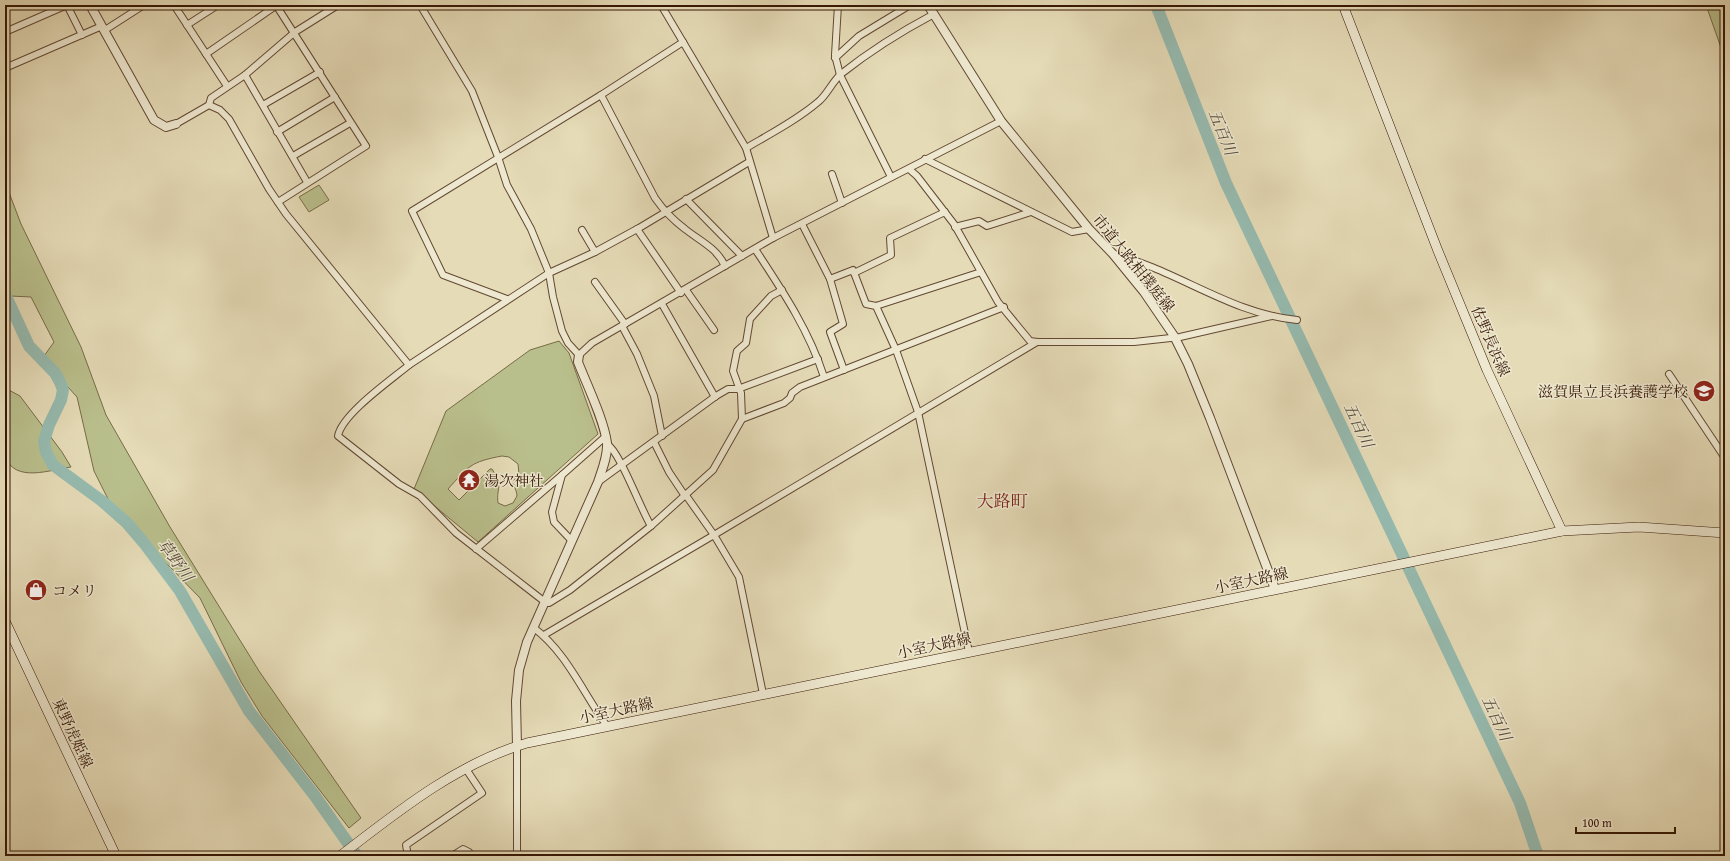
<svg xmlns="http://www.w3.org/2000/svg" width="1730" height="861" viewBox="0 0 1730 861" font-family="'Gentium Book Plus','Noto Serif JP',serif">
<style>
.green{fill:#b9bf8c;stroke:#786b48;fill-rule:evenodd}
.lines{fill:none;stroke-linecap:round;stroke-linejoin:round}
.river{stroke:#96bbb0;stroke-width:12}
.minor-casing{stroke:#624832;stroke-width:8}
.tertiary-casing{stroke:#624832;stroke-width:10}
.secondary-casing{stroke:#361705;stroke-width:10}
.minor{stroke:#eee8d0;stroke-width:6}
.tertiary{stroke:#eee8d0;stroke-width:8}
.secondary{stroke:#eee8d0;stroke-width:9}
.labels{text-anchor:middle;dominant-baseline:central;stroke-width:3;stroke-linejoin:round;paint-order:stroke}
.street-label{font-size:15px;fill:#361705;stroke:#eee8d0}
.poi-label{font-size:15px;fill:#361705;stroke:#eee8d0;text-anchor:start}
.water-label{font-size:16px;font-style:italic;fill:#534838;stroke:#eee8d0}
.quarter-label{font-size:17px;fill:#7a1f14;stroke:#eee8d0}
</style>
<rect width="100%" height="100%" fill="#e5dbb7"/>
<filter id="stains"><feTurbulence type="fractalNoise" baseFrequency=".005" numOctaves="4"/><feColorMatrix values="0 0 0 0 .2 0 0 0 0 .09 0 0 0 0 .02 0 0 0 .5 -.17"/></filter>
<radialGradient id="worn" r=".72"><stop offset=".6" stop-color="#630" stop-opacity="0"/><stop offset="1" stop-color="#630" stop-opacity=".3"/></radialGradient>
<g class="green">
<path d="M1706 5H1725V59Z"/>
<path d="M5 182 21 224 81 347 106 415 170 527 259 671 361 818 349 828 262 716 241 682 200 598 168 565 120 523 94 471 77 397 67 386 57 387 44 356 54 342 31 297 10 296 5 287Z"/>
<path d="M319 185 329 200 309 212 299 197Z"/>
<path d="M559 341 569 353 598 434 478 542 414 489 446 411 530 350ZM502 456 509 457 518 464 519 474C508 485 516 484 517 496L513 503 505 506 498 503C496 487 504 488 492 469H490L459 500 448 489C469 466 470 462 502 456Z"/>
<path d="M5 388 20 396 62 452 71 467C49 470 16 483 5 457Z"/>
</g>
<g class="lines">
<g class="river">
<path d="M1156 5 1226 183 1520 803 1538 856"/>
<path d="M5 294 29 346 55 373 60 382 63 390 61 400 49 425 44 441 46 452 53 465 102 501 127 523 144 543 180 591 249 711 315 796 357 856"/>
</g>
<g class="minor-casing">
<g id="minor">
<path d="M67 5 82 35"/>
<path d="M174 5 227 86"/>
<path d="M276 5 366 146 278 202"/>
<path d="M420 5 472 91 498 157 507 185 531 229 549 273 553 297 562 331 568 343 579 355 592 343 773 238 1001 121"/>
<path d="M661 5 746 148 773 238"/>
<path d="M838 5 835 55 840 75 891 177"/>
<path d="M187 25 218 5"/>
<path d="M105 30 144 5"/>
<path d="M5 32 67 5"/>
<path d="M206 54 277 5"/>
<path d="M835 58 859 36 910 5"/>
<path d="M5 68 102 26"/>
<path d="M245 75 307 182"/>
<path d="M601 95 655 198C664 211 673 220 685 229 700 241 717 248 725 266"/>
<path d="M209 105 211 98 245 75 295 32 338 5"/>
<path d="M263 105 320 72"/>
<path d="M176 124 209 105 220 110 229 119 269 189 286 214 409 365C391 380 342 414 338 436L399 484 420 496 456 533 545 602 549 603 570 590 651 526 713 470 742 419 741 393 733 371 737 351 746 343 750 319 771 296 782 290"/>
<path d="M277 132 335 97"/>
<path d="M746 148C770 134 797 120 818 102 827 95 832 82 841 74 870 51 902 31 934 14"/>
<path d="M293 156 350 123"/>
<path d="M925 159 1072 232 1089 229"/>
<path d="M909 169 917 176 954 224 998 302 1030 341 1037 342H1134L1180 337 1272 316"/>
<path d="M832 174 842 203"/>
<path d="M686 199 742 256"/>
<path d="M802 224 830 279 853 270 866 304 876 306 981 272"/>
<path d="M955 227 979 221 987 226 1031 212"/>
<path d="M637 229 681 293"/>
<path d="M582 230 595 252"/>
<path d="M755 249C782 290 809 330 824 377"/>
<path d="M1113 254C1177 270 1231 314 1297 320"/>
<path d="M854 273 891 255 890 238 945 212"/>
<path d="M830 279 843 324 830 332 844 370"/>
<path d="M595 282 625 324"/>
<path d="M686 290 714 330"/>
<path d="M507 299 443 275 412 211 601 95 683 42"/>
<path d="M662 304 715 397"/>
<path d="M876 306 896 350 918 412 969 652"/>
<path d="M622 326 637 354 654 396 662 436"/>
<path d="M409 365 549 273 595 252 639 228 749 162"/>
<path d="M1669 374 1725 458"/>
<path d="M742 419 784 403 790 398 792 393 800 387 1004 307"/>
<path d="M654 442 669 472 685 496"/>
<path d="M607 444C620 452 641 510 651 526"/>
<path d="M598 482 716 396 728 389H738L818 359"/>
<path d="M685 494 714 535 1037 342"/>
<path d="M572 541 554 522 552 512 562 475 605 437"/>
<path d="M476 549 562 475"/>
<path d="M534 628C567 653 583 693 607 726"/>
<path d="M544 635 714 535 739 577 763 694"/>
<path d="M408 856 406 845 482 793 466 769"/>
<path d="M452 856 463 849 469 852 470 856"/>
<path d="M517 856V746"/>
</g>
</g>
<g class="tertiary-casing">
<g id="tertiary">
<path d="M90 5 154 120 166 127 176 124"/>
<path d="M928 5 1001 121 1089 229 1113 254 1144 292 1174 336 1188 364 1210 418 1275 589"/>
<path d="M517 746 516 701 519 670 527 642 598 482C602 470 608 456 607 443 604 420 587 385 578 362L579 355"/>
</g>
</g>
<g class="secondary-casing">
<g id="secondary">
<path d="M1343 5 1438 251 1487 370 1562 531 1639 527 1725 533"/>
<path d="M5 621 116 856"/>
<path d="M340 856C397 812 456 764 527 743L1562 531"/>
</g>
</g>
<use href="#minor" class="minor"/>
<use href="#tertiary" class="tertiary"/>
<use href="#secondary" class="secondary"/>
</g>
<defs>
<g id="school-disc" transform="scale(1.15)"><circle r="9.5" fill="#8f2418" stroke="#eee8d0"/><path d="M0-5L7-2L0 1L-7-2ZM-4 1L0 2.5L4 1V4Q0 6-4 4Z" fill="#fff"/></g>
<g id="temple-disc" transform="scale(1.15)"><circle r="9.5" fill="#8f2418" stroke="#eee8d0"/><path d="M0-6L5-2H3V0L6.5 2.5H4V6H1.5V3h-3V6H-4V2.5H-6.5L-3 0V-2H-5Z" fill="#fff"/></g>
<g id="shop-disc" transform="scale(1.15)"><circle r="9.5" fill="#8f2418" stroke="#eee8d0"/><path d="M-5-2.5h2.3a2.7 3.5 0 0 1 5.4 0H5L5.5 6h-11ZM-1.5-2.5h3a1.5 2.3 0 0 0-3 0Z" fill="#fff"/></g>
</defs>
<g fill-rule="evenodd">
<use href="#school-disc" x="1704" y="391"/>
<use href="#temple-disc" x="469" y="480"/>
<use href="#shop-disc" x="36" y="590"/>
</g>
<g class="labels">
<g class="street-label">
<text transform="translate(1134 263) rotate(51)">市道大路相撲庭線</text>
<text transform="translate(1491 341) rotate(67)">佐野長浜線</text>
<text transform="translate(1251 580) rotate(-12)">小室大路線</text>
<text transform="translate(934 645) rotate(-12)">小室大路線</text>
<text transform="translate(616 710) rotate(-12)">小室大路線</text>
<text transform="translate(73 733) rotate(65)">東野虎姫線</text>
</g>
<g class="poi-label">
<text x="1688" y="391" text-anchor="end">滋賀県立長浜養護学校</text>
<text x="484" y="480">湯次神社</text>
<text x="52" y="590">コメリ</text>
</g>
<g class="water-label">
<text transform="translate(1223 132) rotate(68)">五百川</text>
<text transform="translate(1359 425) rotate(65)">五百川</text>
<text transform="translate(176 560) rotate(54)">草野川</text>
<text transform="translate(1497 718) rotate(65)">五百川</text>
</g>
<g class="quarter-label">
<text x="1002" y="500">大路町</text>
</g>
</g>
<rect width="1730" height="861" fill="none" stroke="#e5dbb7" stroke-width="20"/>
<rect x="6" y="6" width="1718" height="849" fill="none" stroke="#361705" stroke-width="2"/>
<rect x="10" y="10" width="1710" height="841" fill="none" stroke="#361705"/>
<path d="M1576 827v6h99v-6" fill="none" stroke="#361705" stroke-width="2"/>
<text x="1582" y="827" font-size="12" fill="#361705" stroke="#eee8d0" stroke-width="3" paint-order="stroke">100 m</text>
<rect width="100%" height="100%" filter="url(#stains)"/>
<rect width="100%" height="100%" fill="url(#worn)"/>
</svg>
